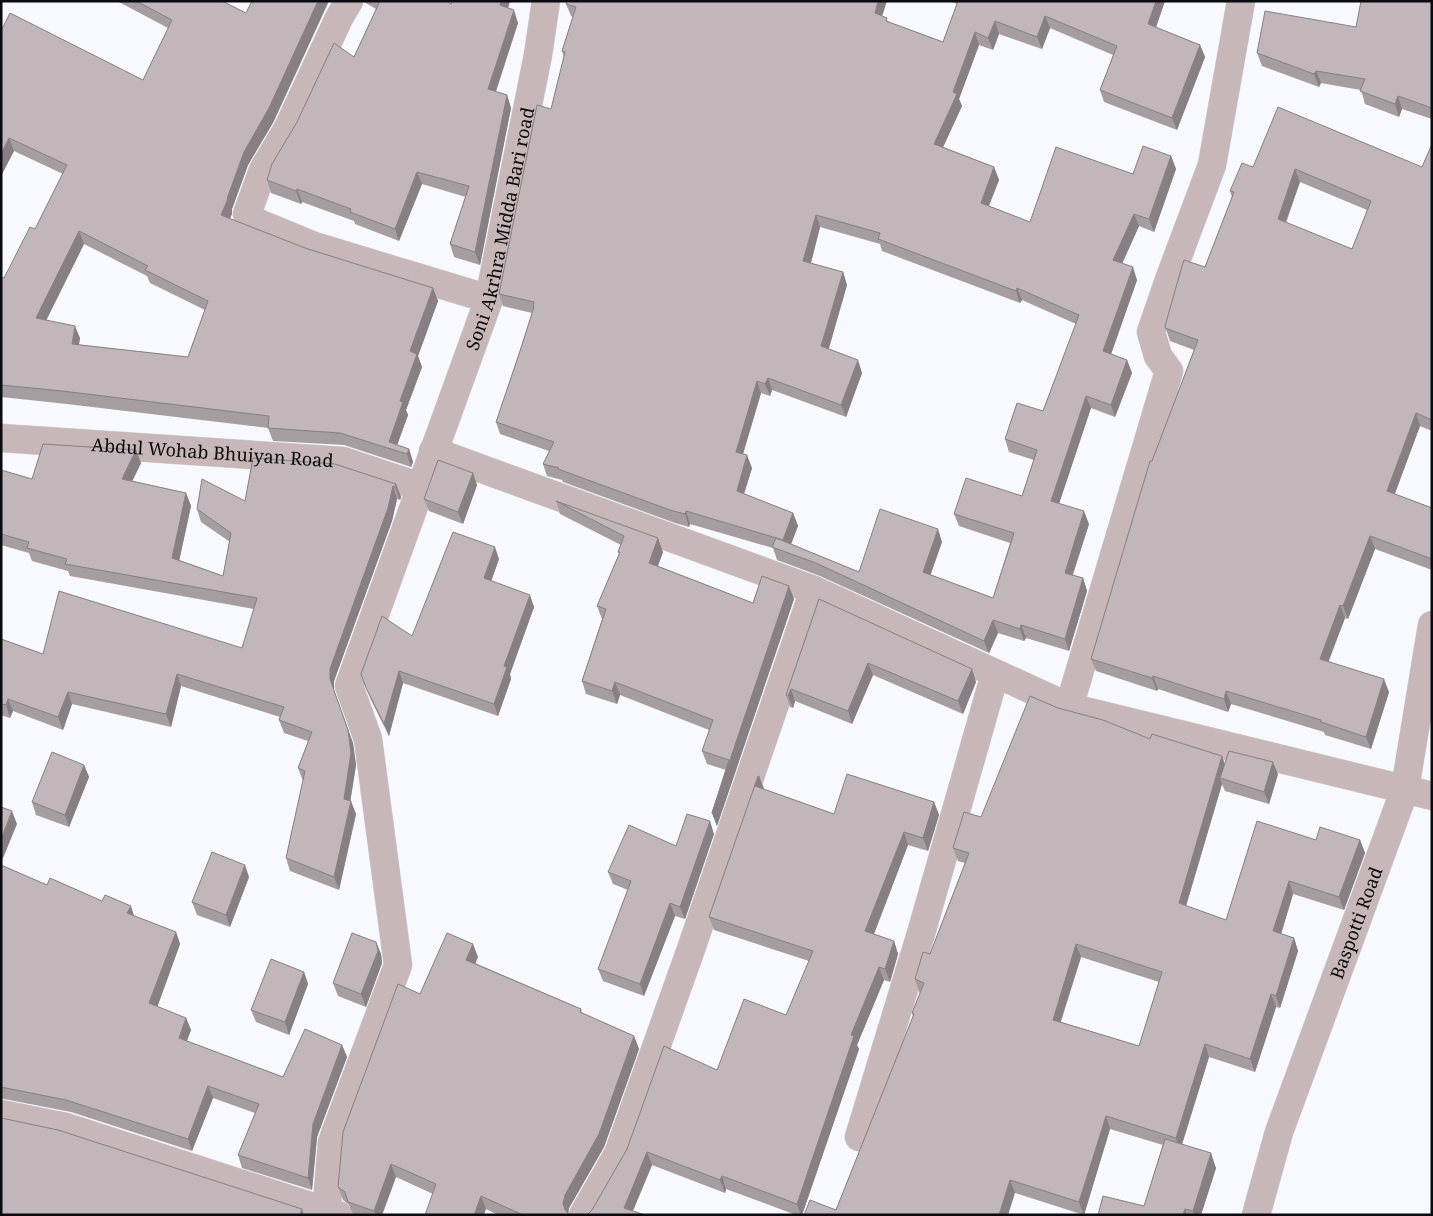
<svg xmlns="http://www.w3.org/2000/svg" width="1433" height="1216" viewBox="0 0 1433 1216" font-family="'Noto Serif',serif">
<style>
.lines{fill:none;stroke-linecap:round;stroke-linejoin:round}
.street-casing{stroke:#d1d3d8;stroke-width:29}
.street{stroke:#c8b7b8;stroke-width:28}
.wall{fill:#a69da0;fill-rule:evenodd}
.shaded-wall{fill:#877f82}
.building{fill:#c1b6ba;stroke:#877f82;fill-rule:evenodd}
.labels{text-anchor:middle;dominant-baseline:central;stroke-width:5;stroke-linejoin:round;paint-order:stroke}
.street-label{font-size:18px;fill:#0a0b0e;stroke:#f7f9ff}
</style>
<rect width="100%" height="100%" fill="#f7f9ff"/>
<g class="lines">
<g class="street-casing">
<g id="street">
<path d="M349 1 339 18 288 128 263 170 247 214 258 223 314 246 489 299"/>
<path id="s1" d="M1 438 343 461 421 487"/>
<path d="M433 451 814 590 1069 707 1432 796"/>
<path d="M1069 707 1169 371 1158 356 1151 332 1170 277 1212 165 1241 1"/>
<path d="M1 1114 66 1127 338 1215"/>
<path d="M859 1137 922 930 995 674"/>
<path id="s2" d="M326 1215 332 1142 398 965 368 739 349 686 489 299 538 55 546 1"/>
<path d="M583 1215 618 1154 691 949 814 590"/>
<path id="s3" d="M1256 1215 1279 1132 1405 789 1432 625"/>
</g>
</g>
<use href="#street" class="street"/>
</g>
<g class="wall">
<path d="M117 1H222L274 121 248 165 232 209V214L230 219 305 248 433 288 438 301 418 356 422 367 406 410 408 415 397 445 409 449 413 462 411 467 344 445 273 441 268 428 67 404 1 397V277L4 278 35 229 63 174 14 151 1 176V31L143 80 168 28ZM84 244 147 276 150 283 205 310 188 357 79 345 80 338 46 320Z"/>
<path d="M364 1H447L451 4 452 1H510L508 8 518 23 496 92 507 95 511 108 480 265 454 257 450 244 466 197 422 184 399 241 355 224 354 221 302 202 301 204 271 193 267 180 354 57 376 9 364 2Z"/>
<path d="M950 1H1165L1156 28 1200 45 1205 57 1177 130 1104 102 1100 90 1113 55 1050 28 1042 49 999 34 993 50 979 45 959 99 962 106 943 147 994 167 999 180 989 206 1030 222 1171 156 1176 169 1154 232 1139 226 1122 263 1137 280 1111 354 1127 360 1132 373 1115 417 1091 408 1059 503 1089 524 1073 575 1083 578 1087 591 1069 651 1026 638 1024 641 998 633 989 653 820 576 777 560 773 548 690 524 689 527 675 523 563 482 562 480 547 476 543 464 549 451 500 434 496 422 519 354 532 313 503 306 499 294 551 109 564 57 562 51 573 17 571 16 566 4 882 16 889 22 943 42 957 4ZM820 227 880 244 882 251 1020 303 1022 300 1076 324 1043 411 1005 439 1009 452 1034 460 1022 496 954 514 959 526 1010 543 993 598 930 575 942 542 859 572 791 544 798 526 793 513 744 494 752 468 743 454 761 393 770 396 772 390 846 417 862 373 828 349 847 285 843 272 811 263Z"/>
<path d="M1432 1V119L1402 109 1399 117 1365 104 1361 90 1321 83 1319 87 1262 66 1257 53 1356 27Z"/>
<path d="M1432 144V431L1420 426 1395 494 1432 508V570L1375 549 1348 619 1345 618 1328 661 1389 692 1371 749 1325 735 1324 732 1231 704 1228 712 1158 689 1157 691 1096 671 1091 659 1152 461 1194 350 1170 341 1165 326 1205 267 1232 197 1230 191 1253 167H1422ZM1300 182 1367 210 1352 249 1286 223Z"/>
<path d="M136 450 141 463 132 481 186 493 191 506 179 560 223 576 230 542 201 522 197 509 245 501 396 484 401 497 400 500 397 499 392 521 334 681V691L353 743 356 765 350 801 356 814 339 890 290 871 286 858 303 781 298 768 308 741 284 733 279 720 280 717 181 686 171 727 72 704 63 730 13 711 10 718 1 715V639L43 654 242 648 254 609 70 576 68 571 32 561 29 553 1 545V470L32 479Z"/>
<path d="M473 473 477 485 463 524 429 511 424 499Z"/>
<path d="M556 501 663 552 658 566 753 603 794 599 717 826 712 813 726 770 707 764 702 751 709 730 620 695 617 704 586 694 582 681 602 619 597 606 619 554 618 552 621 545 560 514Z"/>
<path d="M499 559 491 581 534 607 510 674 511 679 498 716 403 683 389 736 371 700 361 674 412 636Z"/>
<path d="M819 599 976 682 963 714 873 675 852 724 795 701 793 708 790 707 786 695Z"/>
<path d="M1058 708 1150 739 1222 756 1225 764 1278 774 1269 804 1225 791 1222 784 1186 906 1226 920 1316 840H1360L1365 853 1344 910 1293 894 1281 934 1294 938 1298 951 1280 1008 1276 1007 1255 1072 1209 1057 1182 1144 1216 1168 1201 1215H1098L1144 1206 1163 1145 1110 1129 1084 1215 1015 1193 836 1210 913 1017 912 1013 920 993 919 992 915 979 930 954 965 863 958 861 953 848 981 817ZM1081 957 1159 982 1139 1046 1061 1022Z"/>
<path d="M84 765 89 777 69 827 36 815 32 802Z"/>
<path d="M759 776 764 789 834 814 934 802 939 815 928 851 908 845 874 934 894 941 898 954 890 982 884 980 857 1045 859 1049 802 1215H796L726 1189 725 1193 652 1165 633 1211 587 1215 717 1070 786 1015 809 961 714 930 709 917Z"/>
<path d="M714 834 685 919 675 916 644 996 603 981 598 969 628 890 613 884 608 872 676 846Z"/>
<path d="M1 865 47 885 134 916 176 932 180 944 157 1007 186 1018 191 1030 187 1041 283 1077 342 1045 347 1057 317 1137 312 1190 242 1168 238 1155 255 1113 213 1098 192 1151 71 1112 4 1099H1Z"/>
<path d="M249 877 230 927 197 915 192 902Z"/>
<path d="M376 942 381 954 382 963 366 1007 338 996 333 983Z"/>
<path d="M478 957 475 963 581 1009 582 1013 634 1036 639 1049 604 1147 569 1208 568 1213 570 1215H498L486 1209 433 1194 396 1177 382 1215H353L349 1205 343 1200 338 1187 420 994Z"/>
<path d="M304 972 308 984 289 1035 256 1022 251 1010Z"/>
</g>
<g class="shaded-wall">
<path d="M318 1H329L274 121 248 165 232 209V214L225 228 221 215 244 152Z"/>
<path d="M501 1H510L505 18 500 5Z"/>
<path d="M878 1H887L879 26 875 13Z"/>
<path d="M1156 1H1165L1152 37 1148 24Z"/>
<path d="M514 10 518 23 492 102 488 89Z"/>
<path d="M1045 16 1050 28 1042 49 1037 37Z"/>
<path d="M995 21 999 34 993 50 988 38Z"/>
<path d="M975 32 979 45 959 99 962 106 939 156 934 144Z"/>
<path d="M1200 45 1205 57 1177 130 1172 118Z"/>
<path d="M1316 71 1321 83 1319 87 1314 74Z"/>
<path d="M507 95 511 108 480 265 475 252Z"/>
<path d="M1398 96 1402 109 1399 117 1395 104Z"/>
<path d="M9 138 14 151 1 176V154Z"/>
<path d="M1171 156 1176 169 1154 232 1149 219Z"/>
<path d="M994 167 999 180 985 215 981 203Z"/>
<path d="M1295 169 1300 182 1282 232 1278 219Z"/>
<path d="M417 172 422 184 399 241 395 229Z"/>
<path d="M297 189 302 202 301 204 296 191Z"/>
<path d="M1134 214 1139 226 1118 273 1113 260Z"/>
<path d="M816 215 820 227 808 274 803 261Z"/>
<path d="M79 231 84 244 41 331 36 318Z"/>
<path d="M1133 267 1137 280 1108 363 1103 351Z"/>
<path d="M843 272 847 285 826 359 821 346Z"/>
<path d="M433 288 438 301 418 356 422 367 406 410 408 415 395 451 389 442 400 401 410 351Z"/>
<path d="M1017 288 1022 300 1020 303 1016 291Z"/>
<path d="M75 326 80 338 76 357 72 344Z"/>
<path d="M858 360 862 373 846 417 841 405Z"/>
<path d="M1127 360 1132 373 1115 417 1111 405Z"/>
<path d="M768 378 772 390 770 396 765 384Z"/>
<path d="M757 381 761 393 740 464 736 452Z"/>
<path d="M1086 396 1091 408 1056 513 1051 501Z"/>
<path d="M1416 413 1420 426 1391 503 1387 491Z"/>
<path d="M409 449 413 462 411 467 407 454Z"/>
<path d="M136 450 141 463 127 492 122 479Z"/>
<path d="M747 455 752 468 741 503 737 491Z"/>
<path d="M473 473 477 485 463 524 458 512Z"/>
<path d="M396 484 401 497 400 500 395 487Z"/>
<path d="M393 486 397 499 392 521 334 681V691L353 743 356 765 349 810 351 801 356 814 339 890 334 877 344 799 330 679V669Z"/>
<path d="M186 493 191 506 177 571 172 558Z"/>
<path d="M686 511 690 524 689 527 685 514Z"/>
<path d="M1084 511 1089 524 1069 585 1065 573Z"/>
<path d="M793 513 798 526 788 552 783 540Z"/>
<path d="M938 529 942 542 927 585 923 572Z"/>
<path d="M1370 536 1375 549 1348 619 1343 606Z"/>
<path d="M658 538 663 552 654 576 649 563Z"/>
<path d="M495 547 499 559 488 590 484 578Z"/>
<path d="M1083 578 1087 591 1069 651 1065 639Z"/>
<path d="M789 586 794 599 717 826 712 813Z"/>
<path d="M530 595 534 607 510 674 511 679 498 716 494 704 504 666Z"/>
<path d="M1340 605 1345 618 1325 671 1320 659Z"/>
<path d="M993 620 998 633 989 653 984 641Z"/>
<path d="M1021 625 1026 638 1024 641 1020 629Z"/>
<path d="M868 663 873 675 852 724 848 711Z"/>
<path d="M972 669 976 682 963 714 958 701Z"/>
<path d="M399 671 403 683 389 736 384 724Z"/>
<path d="M177 674 181 686 171 727 166 714Z"/>
<path d="M1153 676 1158 689 1157 691 1152 678Z"/>
<path d="M1384 679 1389 692 1371 749 1366 737Z"/>
<path d="M615 682 620 695 617 704 612 691Z"/>
<path d="M791 689 795 701 793 708 788 696Z"/>
<path d="M1226 691 1231 704 1228 712 1224 699Z"/>
<path d="M68 692 72 704 63 730 58 717Z"/>
<path d="M8 699 13 711 10 718 6 705Z"/>
<path d="M1222 756 1226 769 1220 778 1222 784 1183 916 1179 903Z"/>
<path d="M1273 762 1278 774 1269 804 1264 792Z"/>
<path d="M84 765 89 777 69 827 65 815Z"/>
<path d="M759 776 764 789 760 799 755 786Z"/>
<path d="M934 802 939 815 928 851 923 838Z"/>
<path d="M12 811 17 824 1 863V839Z"/>
<path d="M710 821 714 834 685 919 680 907Z"/>
<path d="M904 832 908 845 870 944 865 931Z"/>
<path d="M1360 840 1365 853 1344 910 1339 897Z"/>
<path d="M245 865 249 877 230 927 226 915Z"/>
<path d="M1289 881 1293 894 1278 944 1273 931Z"/>
<path d="M670 903 675 916 644 996 640 984Z"/>
<path d="M131 906 135 919 127 913Z"/>
<path d="M176 932 180 944 154 1016 149 1003Z"/>
<path d="M1294 938 1298 951 1280 1008 1276 996Z"/>
<path d="M894 941 898 954 890 982 885 969Z"/>
<path d="M376 942 381 954 382 963 366 1007 361 994Z"/>
<path d="M473 944 478 957 471 973 466 960Z"/>
<path d="M1076 944 1081 957 1057 1032 1053 1020Z"/>
<path d="M879 967 884 980 857 1045 859 1049 802 1215H801L797 1204 851 1035Z"/>
<path d="M304 972 308 984 289 1035 285 1022Z"/>
<path d="M1271 994 1276 1007 1255 1072 1250 1059Z"/>
<path d="M186 1018 191 1030 183 1050 179 1038Z"/>
<path d="M634 1036 639 1049 604 1147 569 1208 568 1215H567L563 1203 565 1195Z"/>
<path d="M1205 1044 1209 1057 1180 1151 1176 1138Z"/>
<path d="M342 1045 347 1057 317 1137 312 1190 308 1178 313 1124Z"/>
<path d="M208 1086 213 1098 192 1151 188 1139Z"/>
<path d="M1106 1116 1110 1129 1084 1215 1079 1202Z"/>
<path d="M647 1152 652 1165 631 1215 624 1208Z"/>
<path d="M1211 1153 1216 1168 1201 1215H1194L1193 1211Z"/>
<path d="M391 1164 396 1177 382 1215H376L374 1211Z"/>
<path d="M722 1176 726 1189 725 1193 720 1180Z"/>
<path d="M1010 1180 1015 1193 1008 1215H999Z"/>
<path d="M481 1196 486 1209 484 1215H474Z"/>
<path d="M302 1209 304 1215H300Z"/>
<path d="M1185 1209 1187 1215H1183Z"/>
</g>
<g class="building">
<path d="M136 1H222L246 13 252 1H318L269 108 244 152 228 196 227 201 221 215 305 248 433 288 410 351 417 354 400 401 403 402 389 442 409 449 407 454 340 433 268 428 269 416 62 391 1 385V277L4 278 30 227 35 229 67 165 9 138 1 154V31L10 13 143 80 172 20ZM79 231 148 266 145 270 208 301 188 357 72 344 75 326 36 318Z"/>
<path d="M380 1H447L451 4 452 1H501L500 5 514 10 488 89 507 95 475 252 450 244 469 186 417 172 395 229 350 212 351 209 297 189 296 191 267 180 272 164 297 122 334 43 354 57Z"/>
<path d="M567 1H878L875 13 887 18 886 21 943 42 958 1H1156L1148 24 1200 45 1172 118 1100 90 1117 46 1045 16 1037 37 995 21 988 38 975 32 953 92 957 94 934 144 994 167 981 203 1030 222 1056 147 1133 174 1143 146 1171 156 1149 219 1134 214 1113 260 1133 267 1103 351 1127 360 1111 405 1086 396 1051 501 1084 511 1065 573 1083 578 1065 639 1021 625 1020 629 993 620 984 641 816 563 772 547 776 538 859 572 880 509 938 529 923 572 993 598 1014 533 954 514 966 478 1022 496 1037 450 1005 439 1017 403 1043 411 1079 315 1017 288 1016 291 878 239 880 233 816 215 803 261 843 272 821 346 858 360 841 405 768 378 765 384 757 381 736 452 747 455 737 491 793 513 783 540 686 511 685 514 670 510 558 469 559 468 543 464 554 442 496 422 519 354 534 307 533 306 534 302 499 294 537 105 551 109 565 52 562 51 576 7 566 4Z"/>
<path d="M1361 1H1432V108L1398 96 1395 104 1360 91 1365 79 1316 71 1314 74 1257 53 1265 11 1356 27Z"/>
<path d="M1278 107 1422 167 1432 144V420L1416 413 1387 491 1432 508V559L1370 536 1343 606 1340 605 1320 659 1384 679 1366 737 1321 722V720L1226 691 1224 699 1153 676 1152 678 1091 659 1150 461H1152L1198 340 1165 328V326L1182 266 1184 260 1205 267 1234 192 1230 191 1242 163 1253 167ZM1295 169 1371 201 1352 249 1278 219Z"/>
<path d="M43 444 136 450 122 479 186 493 172 558 223 576 231 533 197 509 202 479 245 501 253 458 335 464 396 484 395 487 393 486 388 508 330 669V679L348 730 351 753 344 799 351 801 334 877 286 858 305 771 298 768 312 732 279 720 284 707 177 674 166 714 68 692 58 717 8 699 6 705 1 704V639L43 654 59 591 242 648 257 598 65 564 67 559 27 548 29 542 1 534V470L32 479Z"/>
<path d="M438 460 473 473 458 512 424 499Z"/>
<path d="M556 501 658 538 649 563 753 603 762 576 789 586 712 813 729 760 702 751 713 720 615 682 612 691 582 681 606 609 597 606 620 552H618L624 536Z"/>
<path d="M453 532 495 547 484 578 530 595 504 666 507 667 494 704 399 671 384 724 366 688 361 674 382 616 412 636Z"/>
<path d="M819 599 972 669 958 701 868 663 848 711 791 689 788 696 786 695Z"/>
<path d="M1030 696 1058 708 1103 720 1150 739 1152 734 1222 756 1179 903 1226 920 1257 821 1316 840 1320 827 1360 840 1339 897 1289 881 1273 931 1294 938 1276 996 1271 994 1250 1059 1205 1044 1176 1138 1106 1116 1079 1202 1010 1180 999 1215H804L810 1200 836 1210 914 1014 912 1013 924 983 915 979 923 952 930 954 969 853 953 848 964 812 981 817ZM1076 944 1162 972 1139 1046 1053 1020Z"/>
<path d="M1229 751 1273 762 1264 792 1220 778Z"/>
<path d="M52 752 84 765 65 815 32 802Z"/>
<path d="M847 774 934 802 923 838 904 832 865 931 894 941 885 969 879 967 851 1035 854 1036 797 1204 722 1176 720 1180 647 1152 624 1208 645 1215H587L592 1210 627 1149 664 1046 717 1070 744 999 786 1015 813 951 709 917 758 776H759L755 786 834 814Z"/>
<path d="M1 807 12 811 1 839Z"/>
<path d="M687 814 710 821 680 907 670 903 640 984 598 969 631 881 608 872 629 825 676 846Z"/>
<path d="M212 852 245 865 226 915 192 902Z"/>
<path d="M1 865 47 885 50 878 102 901 105 895 131 906 127 913 176 932 149 1003 186 1018 179 1038 283 1077 305 1029 342 1045 313 1124 308 1178 238 1155 259 1104 208 1086 188 1139 66 1100 1 1087Z"/>
<path d="M352 933 376 942 378 951 361 994 333 983Z"/>
<path d="M447 933 473 944 466 960 581 1009 580 1012 634 1036 599 1134 565 1195 563 1203 565 1210 570 1215H523L481 1196 474 1215H425L436 1184 391 1164 374 1211 348 1202 345 1192 338 1187 343 1132 398 984 420 994Z"/>
<path d="M271 959 304 972 285 1022 251 1010Z"/>
<path d="M1 1118 58 1130 302 1209 300 1215H1Z"/>
<path d="M1165 1139 1211 1153 1193 1211 1185 1209 1183 1215H1098L1103 1196 1144 1206Z"/>
</g>
<g class="labels">
<g class="street-label">
<text stroke="none"><textPath href="#s2" startOffset="1029">Soni Akrhra Midda Bari road</textPath></text>
<text stroke="none"><textPath href="#s1" startOffset="212">Abdul Wohab Bhuiyan Road</textPath></text>
<text stroke="none"><textPath href="#s3" startOffset="309">Baspotti Road</textPath></text>
</g>
</g>
<rect width="1433" height="1216" fill="none" stroke="#0a0b0e" stroke-width="5"/>
</svg>
